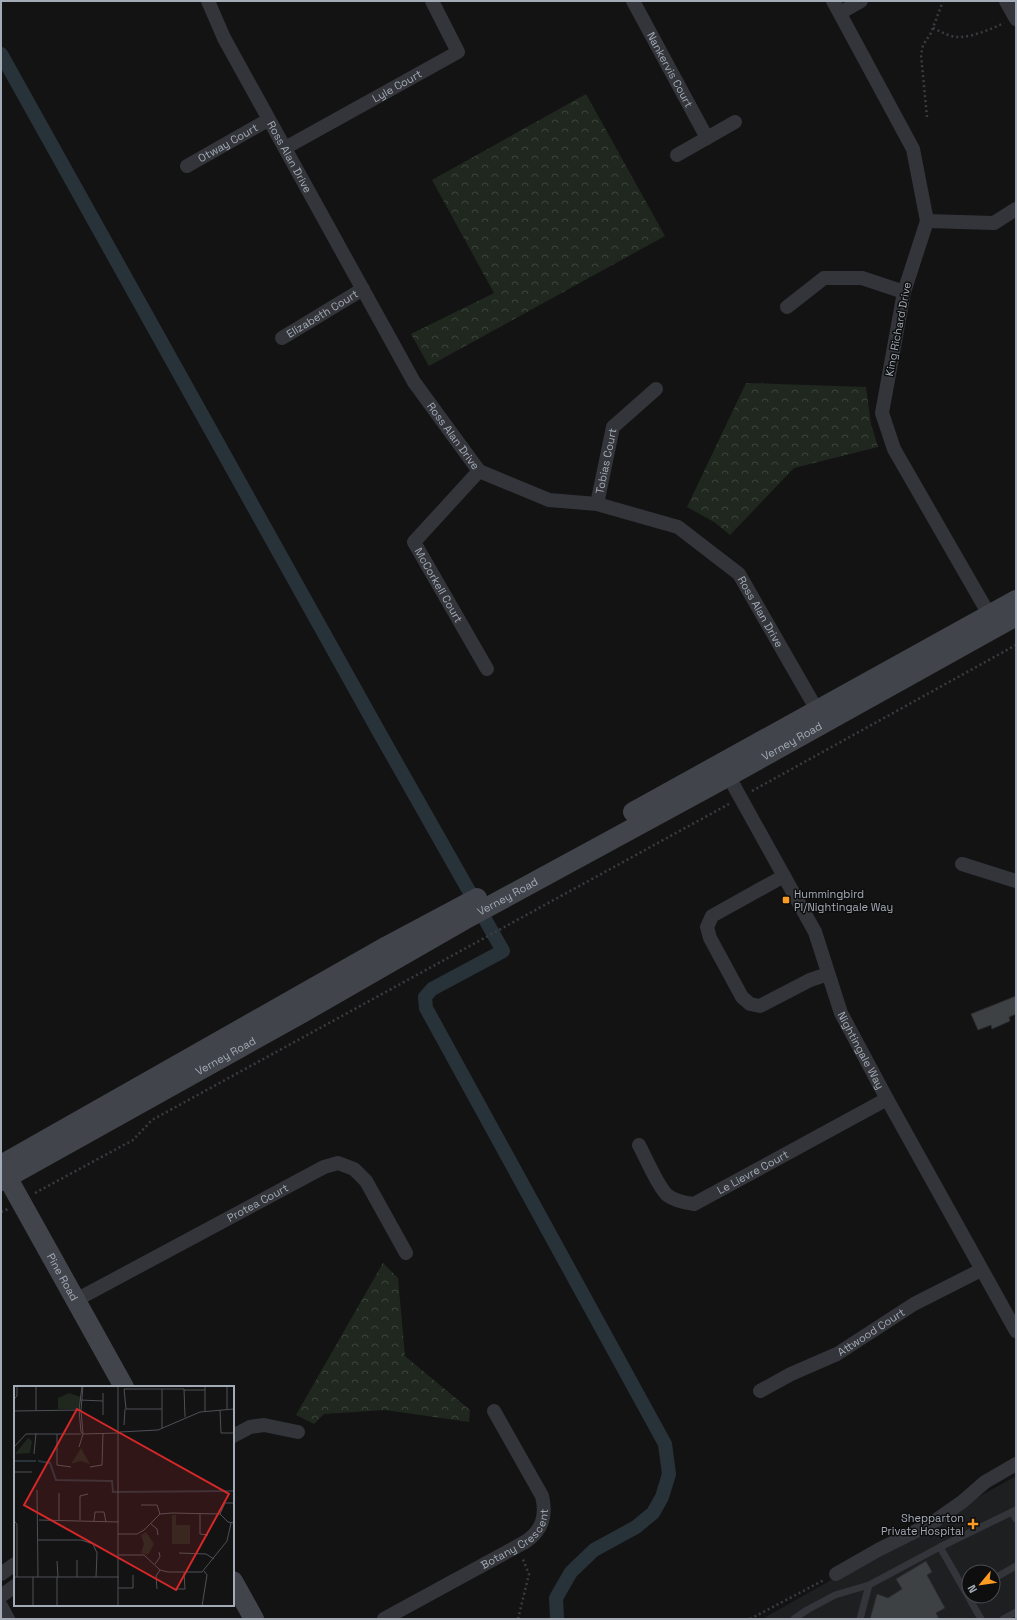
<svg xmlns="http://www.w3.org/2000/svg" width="1017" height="1620" viewBox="0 0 1017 1620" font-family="'Space Grotesk',sans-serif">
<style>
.built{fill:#1e1f21;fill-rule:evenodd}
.park{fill:url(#park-crowns)}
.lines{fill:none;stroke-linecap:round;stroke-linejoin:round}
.canal{stroke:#283339;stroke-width:14}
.building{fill:#3e4144;stroke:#2c2d30}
.path{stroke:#393c41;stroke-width:2.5;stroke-dasharray:2 3;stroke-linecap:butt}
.lane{stroke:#33353a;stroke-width:7}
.street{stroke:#33353a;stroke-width:14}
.secondary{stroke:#41444a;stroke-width:20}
.poi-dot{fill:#fc9b23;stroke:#0e0e0f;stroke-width:1.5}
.labels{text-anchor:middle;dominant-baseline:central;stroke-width:3;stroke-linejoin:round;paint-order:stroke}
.street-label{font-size:11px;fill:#a3abb6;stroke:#0e0e0f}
.poi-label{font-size:11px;fill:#a3abb6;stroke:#0e0e0f;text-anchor:start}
.inset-river{fill:none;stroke:#283339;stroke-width:2}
.inset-road{fill:none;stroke:#4d5055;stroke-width:1}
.view{fill:#d62828;fill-opacity:0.15;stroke:#d62828;stroke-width:2}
.inset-edge{fill:none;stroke:#a3abb6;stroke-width:2}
</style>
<defs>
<pattern id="park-crowns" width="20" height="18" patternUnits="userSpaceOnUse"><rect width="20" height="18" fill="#1f271f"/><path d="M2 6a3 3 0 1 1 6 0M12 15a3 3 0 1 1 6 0" fill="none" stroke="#3c443d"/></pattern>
</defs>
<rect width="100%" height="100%" fill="#131314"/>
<path class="built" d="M1016 1476V1619H762ZM969 1572H993V1596H969Z"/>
<g class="park">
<path d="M586 94 665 236 429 366 411 334 494 293 432 180Z"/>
<path d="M746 383 866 387 871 424 878 447 794 468 730 535 714 522 687 507Z"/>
<path d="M383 1263 398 1278 405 1356 470 1410 469 1422 385 1410 324 1414 314 1424 296 1415Z"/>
</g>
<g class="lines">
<path class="canal" d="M1 54 379 732 503 951 432 989 425 997 426 1008 665 1444 669 1474 662 1497 653 1513 636 1527 594 1550 571 1572 556 1598 557 1619"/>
</g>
<g class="building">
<path d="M1016 996V1014L1009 1017 1010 1021 992 1029 991 1025 978 1030 971 1014Z"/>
<path d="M926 1561 932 1572 927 1575 945 1608 936 1613 939 1619H870L877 1594 888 1598 902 1589 896 1579Z"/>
</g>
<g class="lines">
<g class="path">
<path d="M933 28C942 32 951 38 961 37 975 36 991 29 1004 23"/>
<path d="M927 117 921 55 923 45 931 33 943 1"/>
<path d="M752 791 1016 645"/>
<path d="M35 1193 133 1140 152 1120 729 804"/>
<path d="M1 1212 8 1209"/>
<path d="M518 1619 529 1574 522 1557"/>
<path d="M750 1619 824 1580"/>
</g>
<g class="lane">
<path d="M1012 1512 1016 1519"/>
<path d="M940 1547 981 1619"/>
<path d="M993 1579 1016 1566"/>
<path d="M794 1619 807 1610 835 1595 869 1585"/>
<path d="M860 1619 869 1585 940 1547 1016 1510"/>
<path d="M1003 1619 1016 1612"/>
</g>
<g class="street">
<path id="s1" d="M208 1 224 38 414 382 479 471 549 500 597 504 678 527 739 574 821 717"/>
<path id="s2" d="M633 1 707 138"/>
<path d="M833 1 913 149 927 221 904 292 882 413 894 449 994 623"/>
<path d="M1006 1 1016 19"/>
<path d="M840 13 861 1"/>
<path id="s3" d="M285 148 458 52 432 1"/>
<path d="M677 155 735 122"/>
<path id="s4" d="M187 166 268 120"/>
<path d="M927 221 994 223 1016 209"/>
<path d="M787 307 824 278H862L904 292"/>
<path id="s5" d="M282 338 363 289"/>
<path id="s6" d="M479 471 414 542 487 669"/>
<path id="s7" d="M597 504 613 427 656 389"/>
<path id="s8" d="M724 768 815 932 841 1013 887 1099 1016 1331"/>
<path d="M962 864 1016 881"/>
<path d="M784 876 712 916 707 927 710 938 742 997 750 1004 760 1006 810 980 828 974"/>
<path id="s9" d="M639 1145C646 1158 657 1185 667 1195 675 1201 685 1203 694 1204L887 1099"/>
<path id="s10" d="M76 1300 324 1167 338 1163 354 1169 366 1181 406 1253"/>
<path id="s11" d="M760 1391 791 1374 837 1354 914 1304 981 1270"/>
<path d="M233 1436 250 1427 264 1425 298 1432"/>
<path d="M1 1574 15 1564"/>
<path d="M836 1574 878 1550 932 1523 962 1502 985 1482 1016 1464"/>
<path d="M1 1596 15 1586"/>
<path d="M1 1606 8 1619"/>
<path id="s12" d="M384 1619 525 1542C542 1531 547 1516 542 1496L494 1411"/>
</g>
<g class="secondary">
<path d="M633 812 1016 600"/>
<path d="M1 1165 387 946 477 898"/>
<path id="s13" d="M1 1166 124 1387"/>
<path id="s14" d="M1 1181 304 1012 464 920 729 776 1016 616"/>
<path d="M233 1581 254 1619"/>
</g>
</g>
<g class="poi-dot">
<rect x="782" y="896" width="8" height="8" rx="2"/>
<path d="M971 1518h4v4h4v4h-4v4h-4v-4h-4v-4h4z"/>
</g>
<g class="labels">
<g class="street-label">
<text stroke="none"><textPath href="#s2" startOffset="78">Nankervis Court</textPath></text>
<text stroke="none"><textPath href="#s3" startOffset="128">Lyle Court</textPath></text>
<text stroke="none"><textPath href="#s4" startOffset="47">Otway Court</textPath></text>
<text stroke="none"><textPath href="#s1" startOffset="176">Ross Alan Drive</textPath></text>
<text stroke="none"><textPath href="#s5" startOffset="47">Elizabeth Court</textPath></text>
<text transform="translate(898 329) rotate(-79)">King Richard Drive</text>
<text stroke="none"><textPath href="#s1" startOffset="500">Ross Alan Drive</textPath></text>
<text stroke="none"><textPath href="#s7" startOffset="44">Tobias Court</textPath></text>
<text stroke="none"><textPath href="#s6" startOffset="146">McCorkell Court</textPath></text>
<text stroke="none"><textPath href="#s1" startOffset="872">Ross Alan Drive</textPath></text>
<text stroke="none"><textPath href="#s14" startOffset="905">Verney Road</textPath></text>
<text stroke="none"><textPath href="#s14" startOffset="581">Verney Road</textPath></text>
<text stroke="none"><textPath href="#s8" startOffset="315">Nightingale Way</textPath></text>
<text stroke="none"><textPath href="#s14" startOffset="257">Verney Road</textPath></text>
<text stroke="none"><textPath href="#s9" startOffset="153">Le Lievre Court</textPath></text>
<text stroke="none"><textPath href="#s10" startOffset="206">Protea Court</textPath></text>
<text stroke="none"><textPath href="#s13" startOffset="127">Pine Road</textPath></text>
<text stroke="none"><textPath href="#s11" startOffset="126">Attwood Court</textPath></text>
<text stroke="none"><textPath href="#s12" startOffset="156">Botany Crescent</textPath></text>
</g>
<g class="poi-label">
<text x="794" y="894">Hummingbird<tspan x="794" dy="13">Pl/Nightingale Way</tspan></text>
<text x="964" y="1518" text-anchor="end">Shepparton<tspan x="964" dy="13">Private Hospital</tspan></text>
</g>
</g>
<g transform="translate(14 1386)">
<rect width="220" height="220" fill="#131314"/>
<path d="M14 52 18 55 16 67 1 68Z" fill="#1f271f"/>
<path d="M55 7 67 11 64 23H44V12ZM67 62 76 78 67 75 57 78ZM158 129H162V139H176V158H158ZM132 146 140 158 134 169 127 167 130 158 127 149Z" fill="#1f271f"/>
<path class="inset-river" d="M0 75H22M24 75 36 77 42 94 98 95 99 106 220 105"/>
<path class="inset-road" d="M22 0V24M104 0V220M191 0V25M213 0V23M170 4H191M0 13 3 10V0M66 14 89 15V7M89 15V29M148 23H112L110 3H148M206 24 207 47H220M0 25 67 24M110 39 111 23M148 42V3H170L171 31M67 46 69 48 67 24 69 0M67 46 65 24 68 0M106 46 144 44 186 26 220 23M43 48V79L57 81M69 48 105 47M0 61 12 48H67M65 61 69 48M20 68 22 47M76 81 88 79 89 47M0 86H18M23 104 24 191M127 119H143L146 128M186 127V148L194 149M206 128 211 117H220M25 134 105 136M45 134V107M66 134V110L74 108M0 135 3 138V191M80 135 81 126H90L92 136M137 138 143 143 144 149M104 148H123L130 144 146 128 158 127 206 128 214 136 220 137M24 154H67L79 158 83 167 82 191M165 167 192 168 200 173M104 169H130L146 184 154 186H188L213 155 217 137M63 174V191M43 175 44 191M141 178 146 171 145 166M0 191H105M19 191V220M104 202H119V189M143 203 142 190 146 184M160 203H171L170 186M43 220V191M188 220 193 189 190 185"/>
<path class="view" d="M63 23 215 108 162 204 10 119Z"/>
<rect width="220" height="220" class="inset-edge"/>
</g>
<rect width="1017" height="1620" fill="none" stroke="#a3abb6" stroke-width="4"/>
<g transform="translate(981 1584) rotate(241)"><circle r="19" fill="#0e0e0f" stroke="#4a4d52"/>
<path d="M0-3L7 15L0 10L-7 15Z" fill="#fc9b23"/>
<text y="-6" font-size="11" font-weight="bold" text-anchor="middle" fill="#a3abb6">N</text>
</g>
</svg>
